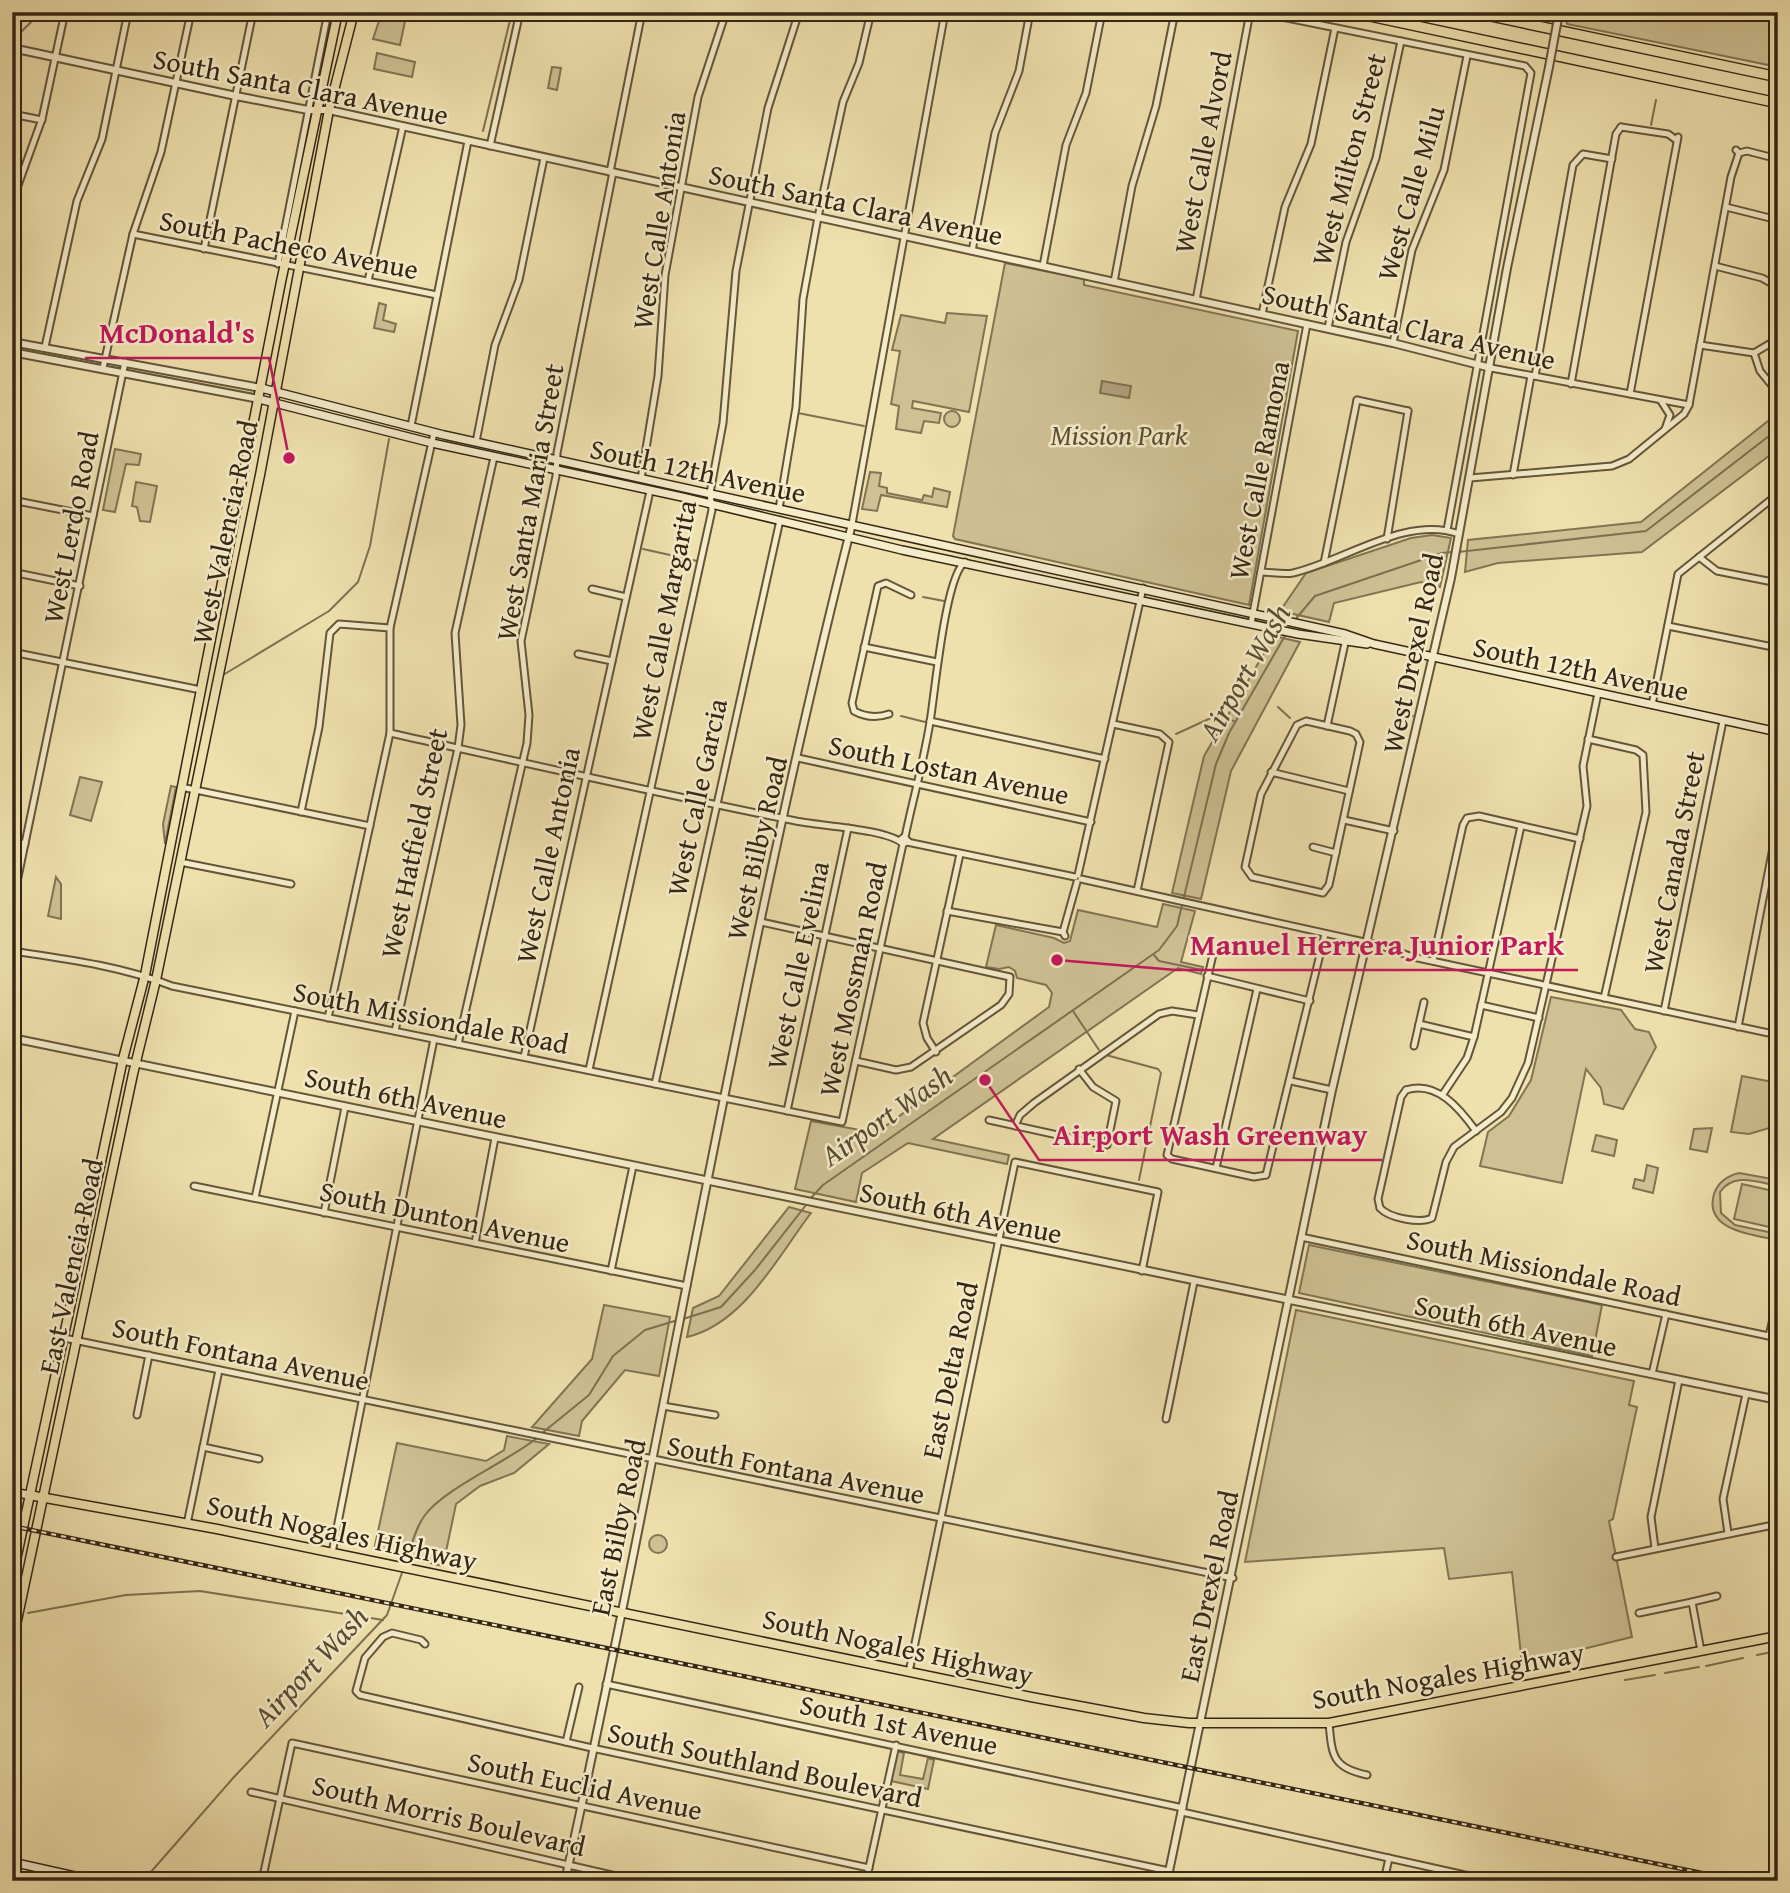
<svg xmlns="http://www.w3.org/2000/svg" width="1790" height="1893" viewBox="0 0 1790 1893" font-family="'Gentium Book Plus',serif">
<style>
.green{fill:#cfc194;stroke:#827454;stroke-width:2}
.water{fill:#b0a17a;stroke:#7f7051;stroke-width:2}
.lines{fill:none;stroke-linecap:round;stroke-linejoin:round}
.stream{stroke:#7f7051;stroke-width:2}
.minor-casing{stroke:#64553a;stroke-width:9}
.tertiary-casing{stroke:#64553a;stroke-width:10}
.secondary-casing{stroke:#352614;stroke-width:10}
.primary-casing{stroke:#352614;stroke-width:11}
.motorway-casing{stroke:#352614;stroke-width:12}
.minor{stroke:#f5ecca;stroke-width:5}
.tertiary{stroke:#f5ecca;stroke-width:6}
.secondary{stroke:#f5ecca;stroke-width:7}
.primary{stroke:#efe1ae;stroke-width:8}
.motorway{stroke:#efe1ae;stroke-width:9}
.rail-casing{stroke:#352614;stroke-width:4.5}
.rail{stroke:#f5ecca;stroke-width:2;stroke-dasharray:5;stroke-linecap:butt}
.tertiary-bridge-casing{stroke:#64553a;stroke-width:10;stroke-linecap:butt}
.tertiary-bridge{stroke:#f5ecca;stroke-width:6}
.labels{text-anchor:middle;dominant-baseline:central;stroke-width:5;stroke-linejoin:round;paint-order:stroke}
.street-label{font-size:28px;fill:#352614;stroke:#f5ecca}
.park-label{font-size:28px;font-style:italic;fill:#5c4d34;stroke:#f5ecca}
.water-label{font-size:30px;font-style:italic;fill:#5a4b33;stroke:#f5ecca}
.leader{fill:none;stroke:#c2185b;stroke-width:2.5}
.callout-dot{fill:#c2185b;stroke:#f5ecca;stroke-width:2.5}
.callout-label{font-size:30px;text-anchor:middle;font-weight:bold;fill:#c2185b;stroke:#f5ecca;stroke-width:5;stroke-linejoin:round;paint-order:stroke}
</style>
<rect width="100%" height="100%" fill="#efe1ae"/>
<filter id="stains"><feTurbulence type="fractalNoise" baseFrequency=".00286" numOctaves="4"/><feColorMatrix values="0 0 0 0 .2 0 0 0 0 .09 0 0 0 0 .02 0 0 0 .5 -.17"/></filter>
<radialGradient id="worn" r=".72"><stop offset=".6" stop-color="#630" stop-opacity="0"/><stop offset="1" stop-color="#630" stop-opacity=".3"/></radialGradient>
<g class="green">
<path d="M382 12H407L400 45 373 39Z"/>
<path d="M1563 12H1778V67L1567 24Z"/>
<path d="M377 53 415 62 412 77 374 69Z"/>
<path d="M552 67 561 68 557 90 548 88Z"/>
<path d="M1005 263 1084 279V285L1298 331 1249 605 955 539 953 536Z"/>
<path d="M379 303 386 305 383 320 396 324 394 332 374 328Z"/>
<path d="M947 313 987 316 969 412 913 401 912 408 941 413 939 423 924 421 921 433 896 429 899 406 891 404 900 351 892 350 901 315 945 323Z"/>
<circle cx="952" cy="419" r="8"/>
<path d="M1778 413V449L1642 552 1498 563 1465 572 1468 540 1641 522Z"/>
<path d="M115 449 141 454 139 465 126 464 115 512 103 510Z"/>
<path d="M870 472 881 473 879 486 887 488V493L922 500 924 495 932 497 934 488 950 492 947 507 881 495 877 511 862 509Z"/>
<path d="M136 482 157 486 150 522 140 521 137 507 132 506Z"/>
<path d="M1432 535 1451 538 1440 587 1421 582 1334 603 1329 622 1280 611 1306 573 1411 538Z"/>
<path d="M1274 636 1300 642 1231 771 1201 899 1172 893 1204 756Z"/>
<path d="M80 777 102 782 91 821 70 815Z"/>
<path d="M171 786 176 787 165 844 163 824Z"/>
<path d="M56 877 61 884V919L48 916Z"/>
<path d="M1163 904 1195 911 1181 962 1203 967 1201 974 1178 968 933 1139 1009 1155 1007 1164 908 1143 862 1173 856 1202 795 1189 811 1121 876 1133 1049 1007 1052 993 1046 985 1017 978 1015 971 1009 967 999 969 986 967 996 925 1054 938 1064 943 1070 941 1078 910 1157 927Z"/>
<path d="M1551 997 1621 1010 1635 1029 1649 1032 1656 1047 1623 1109 1604 1104 1601 1088 1586 1069 1562 1183 1480 1166 1488 1132 1509 1116 1531 1080Z"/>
<path d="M1742 1076 1778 1083 1776 1126 1749 1134 1731 1132Z"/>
<path d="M1712 1128 1707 1152 1690 1149 1694 1129Z"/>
<path d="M1596 1135 1617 1140 1614 1156 1592 1151Z"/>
<path d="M1647 1165 1658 1168 1653 1193 1633 1188 1635 1179 1644 1181Z"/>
<path d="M1739 1173 1778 1180V1186C1757 1182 1734 1172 1720 1192L1721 1213 1735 1225 1778 1234V1240C1754 1235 1703 1231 1714 1194 1718 1182 1727 1176 1739 1173Z"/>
<path d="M1742 1184 1778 1192V1229L1734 1219Z"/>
<path d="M789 1207 811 1213C778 1256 744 1324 687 1337L693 1308 719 1296Z"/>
<path d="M1309 1245 1602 1305 1592 1356 1299 1293Z"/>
<path d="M604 1305 670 1317 659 1376 625 1370 582 1421 579 1436 532 1427 592 1359Z"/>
<path d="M1296 1310 1634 1381 1629 1405 1637 1407 1613 1519 1609 1521 1632 1637 1522 1664 1512 1572 1449 1579 1444 1548 1245 1562Z"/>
<path d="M507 1436 549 1444 514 1473 480 1486 456 1504 443 1566 374 1550 397 1443 486 1461 504 1450Z"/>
<circle cx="658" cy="1544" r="9"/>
<path d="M897 1751 904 1753 900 1775 923 1779 928 1758 934 1760 928 1789 891 1781Z"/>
</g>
<path class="water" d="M1102 381 1131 386 1129 398 1100 393Z"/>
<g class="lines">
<g class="stream">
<path d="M12 41 41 12"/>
<path d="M1651 125 1656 100"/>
<path d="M483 131 512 12"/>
<path d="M798 413 864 426"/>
<path d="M643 549 697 561"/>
<path d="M1458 552 1646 531 1778 429"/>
<path d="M923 597 944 601"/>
<path d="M1294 621 1315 596 1442 553 1452 552"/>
<path d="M223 675 329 611 358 582 370 546 389 439"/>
<path d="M1278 707 1290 718"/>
<path d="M1403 713 1413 716"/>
<path d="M901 716 925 722"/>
<path d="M1176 734 1213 717 1234 721"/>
<path d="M1154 955 1159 961 1202 970"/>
<path d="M1073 1011 1099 1050"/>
<path d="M1106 1055 1158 1069 1161 1073 1139 1180"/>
<path d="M809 1200 823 1185 1159 950 1177 926 1216 764 1229 733 1286 634"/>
<path d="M683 1319 721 1307 755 1270 806 1205"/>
<path d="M541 1434 589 1395 613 1356 645 1330 678 1320"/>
<path d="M405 1565C410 1550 415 1528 425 1515 445 1488 507 1462 537 1438"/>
<path d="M28 1613 126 1595 200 1591 383 1620"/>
<path d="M1757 1655 1777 1651"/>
<path d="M1706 1666 1743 1658"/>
<path d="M1665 1673 1699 1667"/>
<path d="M1625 1680 1655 1675"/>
<path d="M143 1881 234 1777 387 1615 403 1570"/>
<path d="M1632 1881 1634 1877 1645 1881"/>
</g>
<g class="minor-casing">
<g id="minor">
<path d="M1257 12 1525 66 1531 73 1447 530"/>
<path d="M12 114 42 120"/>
<path d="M1621 127 1668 134 1675 139"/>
<path d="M490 146 520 12"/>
<path d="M1736 150 1739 153 1747 151 1778 159"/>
<path d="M610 172 642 12"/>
<path d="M12 202 42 119 65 12"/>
<path d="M1726 207 1778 220"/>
<path d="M133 234 437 295"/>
<path d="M204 249 253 12"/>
<path d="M972 251 995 133 1019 71 1030 12"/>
<path d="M278 264 328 12"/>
<path d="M1043 266 1066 145 1086 93 1102 12"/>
<path d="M1715 266 1762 278 1778 287"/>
<path d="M368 281 403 126"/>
<path d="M1114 282 1132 186 1156 106 1175 12"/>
<path d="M1196 300 1250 12"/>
<path d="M1262 314 1285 207 1311 144 1335 28"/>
<path d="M1328 328 1346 242 1376 158 1401 41"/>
<path d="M1393 343 1412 250 1444 170 1467 56"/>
<path d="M1700 345 1754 353 1778 339"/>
<path d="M45 347 77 201 102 139 128 12"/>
<path d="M1754 353 1760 371 1778 393"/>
<path d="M103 368 133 234 161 152 191 12"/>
<path d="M1491 368 1689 405"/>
<path d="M1535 376 1573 165 1583 154 1612 159"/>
<path d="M1571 384 1616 134 1621 127"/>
<path d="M1630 394 1678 137"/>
<path d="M1357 400 1408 411"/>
<path d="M1661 401 1670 415 1665 429"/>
<path d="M411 426 468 141"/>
<path d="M476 442 495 345 519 280 544 158"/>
<path d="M1513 475 1531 376"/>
<path d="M1470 478 1612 466 1629 459 1684 414 1689 405 1731 177 1739 153"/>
<path d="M641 479 658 376 665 275 698 97 726 12"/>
<path d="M12 500 93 516"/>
<path d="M779 509 796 407 803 299 818 217 843 102 859 63 871 12"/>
<path d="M852 524 945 12"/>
<path d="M1387 539 1408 411"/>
<path d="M1699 557 1717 571 1778 583"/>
<path d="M1324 563 1357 400"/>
<path d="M12 572 80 586"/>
<path d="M1261 572C1271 572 1283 575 1293 573 1345 561 1405 515 1459 534"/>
<path d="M592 589 626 597"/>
<path d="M1251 624 1307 324"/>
<path d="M1668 626 1778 648"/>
<path d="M864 647 937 662"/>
<path d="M12 652 201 690"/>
<path d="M578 654 612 661"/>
<path d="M1652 705 1678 574 1778 494"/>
<path d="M889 714C877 718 865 717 854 711L852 703 878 586 886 583 911 595"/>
<path d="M930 721 1105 759"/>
<path d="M1306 721 1350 731 1356 734 1360 742 1329 885 1323 893 1252 877 1245 867 1261 794 1297 725Z"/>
<path d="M1113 724 1160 734 1169 742 1137 891"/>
<path d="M1327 726 1345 643"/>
<path d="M390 733C525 763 660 794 796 821 819 826 889 829 903 844L908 841 904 837 900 840"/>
<path d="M1588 739 1636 750 1643 755 1646 812 1604 998"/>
<path d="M798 758 1091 822"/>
<path d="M1271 772 1349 791"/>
<path d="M181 787 370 826"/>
<path d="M301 812 319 727 330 633 339 624 390 628"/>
<path d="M1344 820 1394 831"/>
<path d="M905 837C913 799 924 760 930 722 935 693 945 576 965 562"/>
<path d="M12 841 25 844"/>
<path d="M907 842 1075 877"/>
<path d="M1313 847 1336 853"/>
<path d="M180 862 291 884"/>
<path d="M1078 875 1143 588"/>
<path d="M1081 879 1378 945 1413 957 1778 1035"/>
<path d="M12 906 125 362"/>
<path d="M947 911 1063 932"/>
<path d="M761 922 1010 977 1009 994 1001 1005 911 1067 896 1070 856 1061"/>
<path d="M1065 936 1063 932 1077 882"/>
<path d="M1214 950 1167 1155 1172 1159 1254 1177 1266 1175"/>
<path d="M12 951C66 959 121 966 172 986L842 1122 903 844"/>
<path d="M1433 961 1463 825 1467 818 1479 816 1580 839"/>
<path d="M1207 976 1310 1001"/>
<path d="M1481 1005 1539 1018"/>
<path d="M1664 1011 1723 721"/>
<path d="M328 1018 390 733V628L434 433"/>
<path d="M1419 1024 1474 1037"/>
<path d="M1738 1027 1778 822"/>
<path d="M395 1031 458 748 461 725 455 633 494 457"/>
<path d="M458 1044 527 743 529 715 521 641 556 476 557 453 613 172"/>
<path d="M1414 1046 1424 1002"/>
<path d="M936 1052 927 1038 923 1023 960 854"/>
<path d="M524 1057 650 491"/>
<path d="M1079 1069 1093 1087 1116 1101 1107 1145"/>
<path d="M589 1070 712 510 710 493 723 423 736 271 768 108 799 12"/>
<path d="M1291 1081 1332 1090"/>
<path d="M655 1084 780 520"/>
<path d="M1406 1090C1437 1080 1460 1109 1476 1131"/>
<path d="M1443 1094 1467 1058 1474 1037 1521 826"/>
<path d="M787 1111 848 828"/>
<path d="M989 1120 1094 1143 1105 1142"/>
<path d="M1015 1126 1020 1115 1034 1103 1159 1014 1172 1011 1198 1015"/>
<path d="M1216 1168 1257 989"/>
<path d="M1266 1175 1325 934"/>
<path d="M194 1186 687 1286"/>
<path d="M255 1198 295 1011"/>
<path d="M1380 1208C1389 1218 1420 1224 1432 1218L1446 1162 1454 1147 1501 1112 1512 1098 1528 1063 1587 806 1583 766 1598 693"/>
<path d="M1380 1208 1378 1199 1401 1097 1406 1090"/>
<path d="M324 1213 345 1107"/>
<path d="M1301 1237 1778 1338"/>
<path d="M475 1243 495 1138"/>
<path d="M611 1271 633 1166"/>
<path d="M1769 1336 1778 1297"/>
<path d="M64 1338 1233 1578"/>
<path d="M1652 1374 1666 1314"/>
<path d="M663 1406 715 1415"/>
<path d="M137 1415 149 1355"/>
<path d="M1166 1419 1194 1282"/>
<path d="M203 1447 259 1459"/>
<path d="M187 1524 219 1370"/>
<path d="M1728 1533 1723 1499 1746 1394"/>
<path d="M1655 1548 1651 1517 1679 1380"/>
<path d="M332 1553 434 1039"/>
<path d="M1616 1557 1778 1524"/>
<path d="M1692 1602 1717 1596"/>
<path d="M1639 1613 1692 1602 1701 1651"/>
<path d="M425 1644 421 1640 392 1633 383 1637 365 1658 356 1691 360 1695 592 1748 1169 1871"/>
<path d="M909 1672 1015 1162 1158 1192 1142 1271"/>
<path d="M606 1684 1183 1808"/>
<path d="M1329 1723C1332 1755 1332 1768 1367 1775"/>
<path d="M566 1742 579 1687"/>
<path d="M251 1792 638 1881"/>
<path d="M1182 1812 1492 1881"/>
<path d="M262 1881 292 1743 869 1868"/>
<path d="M866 1881 896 1745"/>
<path d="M1384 1881 1389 1858"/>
</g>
</g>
<g class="tertiary-casing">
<g id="tertiary">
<path d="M12 48 236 96 308 110H329L1393 343 1491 368"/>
<path d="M12 342 261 388"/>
<path d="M12 352 259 399"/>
<path d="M12 1038 1778 1400"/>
<path d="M565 1881C665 1430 738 972 852 524"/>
<path d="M1167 1881 1332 1090 1451 578 1507 268 1549 67"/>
</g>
</g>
<g class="secondary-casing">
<g id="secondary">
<path d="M261 388 444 435 1345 634 1374 644 1778 732"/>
<path d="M259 399 432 443 682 497 902 550 1298 634 1367 644"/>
<path d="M12 1492 29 1495"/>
<path d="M12 1862 97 1881"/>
</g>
</g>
<g class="primary-casing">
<g id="primary">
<path d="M29 1495 217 1529 1031 1697 1144 1718 1189 1723H1329L1778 1636"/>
<path d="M12 1506 22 1525"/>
<path d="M12 1579 123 1059 145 975 281 282 338 12"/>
<path d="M12 1644 133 1074 156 980 260 475 329 110 354 12"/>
</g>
</g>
<g class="motorway-casing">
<g id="motorway">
<path d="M1351 12 1778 103"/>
<path d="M1472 12 1778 77"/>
</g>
</g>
<use href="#minor" class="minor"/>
<use href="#tertiary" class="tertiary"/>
<use href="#secondary" class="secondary"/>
<use href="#primary" class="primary"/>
<use href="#motorway" class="motorway"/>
<g class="rail-casing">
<path id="rail" d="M12 1526 1741 1881"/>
</g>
<use href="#rail" class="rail"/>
<g class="tertiary-bridge-casing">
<path id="tertiary-bridge" d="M1549 67 1559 13"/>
</g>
<use href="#tertiary-bridge" class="tertiary-bridge"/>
</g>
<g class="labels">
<g class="street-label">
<text transform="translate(301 86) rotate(11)">South Santa Clara Avenue</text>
<text transform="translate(1202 152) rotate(-79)">West Calle Alvord</text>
<text transform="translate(1348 159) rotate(-75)">West Milton Street</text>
<text transform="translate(1410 193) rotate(-74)">West Calle Milu</text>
<text transform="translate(856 204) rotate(12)">South Santa Clara Avenue</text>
<text transform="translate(658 220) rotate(-81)">West Calle Antonia</text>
<text transform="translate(289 244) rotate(11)">South Pacheco Avenue</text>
<text transform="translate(1409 326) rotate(13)">South Santa Clara Avenue</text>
<text transform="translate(698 470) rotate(12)">South 12th Avenue</text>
<text transform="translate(1258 470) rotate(-79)">West Calle Ramona</text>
<text transform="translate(529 502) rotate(-80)">West Santa Maria Street</text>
<text transform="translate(70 527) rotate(-79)">West Lerdo Road</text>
<text transform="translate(224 532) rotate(-78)">West Valencia Road</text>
<text transform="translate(663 620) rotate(-79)">West Calle Margarita</text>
<text transform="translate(1412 653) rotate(-78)">West Drexel Road</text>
<text transform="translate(1581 668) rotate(12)">South 12th Avenue</text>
<text transform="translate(949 769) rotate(12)">South Lostan Avenue</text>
<text transform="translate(696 797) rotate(-78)">West Calle Garcia</text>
<text transform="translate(413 843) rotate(-78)">West Hatfield Street</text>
<text transform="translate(756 848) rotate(-77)">West Bilby Road</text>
<text transform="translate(547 855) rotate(-78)">West Calle Antonia</text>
<text transform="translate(1673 862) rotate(-79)">West Canada Street</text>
<text transform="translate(797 965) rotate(-78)">West Calle Evelina</text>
<text transform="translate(852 979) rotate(-78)">West Mossman Road</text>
<text transform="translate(431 1017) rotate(11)">South Missiondale Road</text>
<text transform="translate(406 1097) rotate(12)">South 6th Avenue</text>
<text transform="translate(961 1212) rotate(12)">South 6th Avenue</text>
<text transform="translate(445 1216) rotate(12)">South Dunton Avenue</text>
<text transform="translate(70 1266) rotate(-78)">East Valencia Road</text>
<text transform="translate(1544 1267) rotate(12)">South Missiondale Road</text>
<text transform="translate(1516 1325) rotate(12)">South 6th Avenue</text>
<text transform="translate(241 1353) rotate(12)">South Fontana Avenue</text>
<text transform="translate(949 1370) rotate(-78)">East Delta Road</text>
<text transform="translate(796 1469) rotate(11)">South Fontana Avenue</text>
<text transform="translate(617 1527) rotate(-78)">East Bilby Road</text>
<text transform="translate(342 1532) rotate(12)">South Nogales Highway</text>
<text transform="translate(1208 1586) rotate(-78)">East Drexel Road</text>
<text transform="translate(898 1646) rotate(12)">South Nogales Highway</text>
<text transform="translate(1448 1675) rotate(-10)">South Nogales Highway</text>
<text transform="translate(899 1724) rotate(12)">South 1st Avenue</text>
<text transform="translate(765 1764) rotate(12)">South Southland Boulevard</text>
<text transform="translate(585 1785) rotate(12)">South Euclid Avenue</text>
<text transform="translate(449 1815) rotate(13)">South Morris Boulevard</text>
</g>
<g class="park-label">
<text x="1119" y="434">Mission Park</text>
</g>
<g class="water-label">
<text transform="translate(1244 672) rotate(-60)">Airport Wash</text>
<text transform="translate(886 1115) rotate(-35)">Airport Wash</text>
<text transform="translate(310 1666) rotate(-47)">Airport Wash</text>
</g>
</g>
<path class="leader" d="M289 458L269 358H85M1057 960L1176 970H1578M985 1080L1039 1160H1382"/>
<g class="callout-dot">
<circle cx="289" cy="458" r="7"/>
<circle cx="1057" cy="960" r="7"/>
<circle cx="985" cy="1080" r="7"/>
</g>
<g class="callout-label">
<text x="177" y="343">McDonald's</text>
<text x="1377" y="955">Manuel Herrera Junior Park</text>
<text x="1210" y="1145">Airport Wash Greenway</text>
</g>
<rect width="1790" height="1893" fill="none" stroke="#efe1ae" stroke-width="42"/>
<rect x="14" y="14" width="1762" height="1865" fill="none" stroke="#352614" stroke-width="3.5"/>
<rect x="21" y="21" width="1748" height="1851" fill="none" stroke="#352614" stroke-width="2"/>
<rect width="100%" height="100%" filter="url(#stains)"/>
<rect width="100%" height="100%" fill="url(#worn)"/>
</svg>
